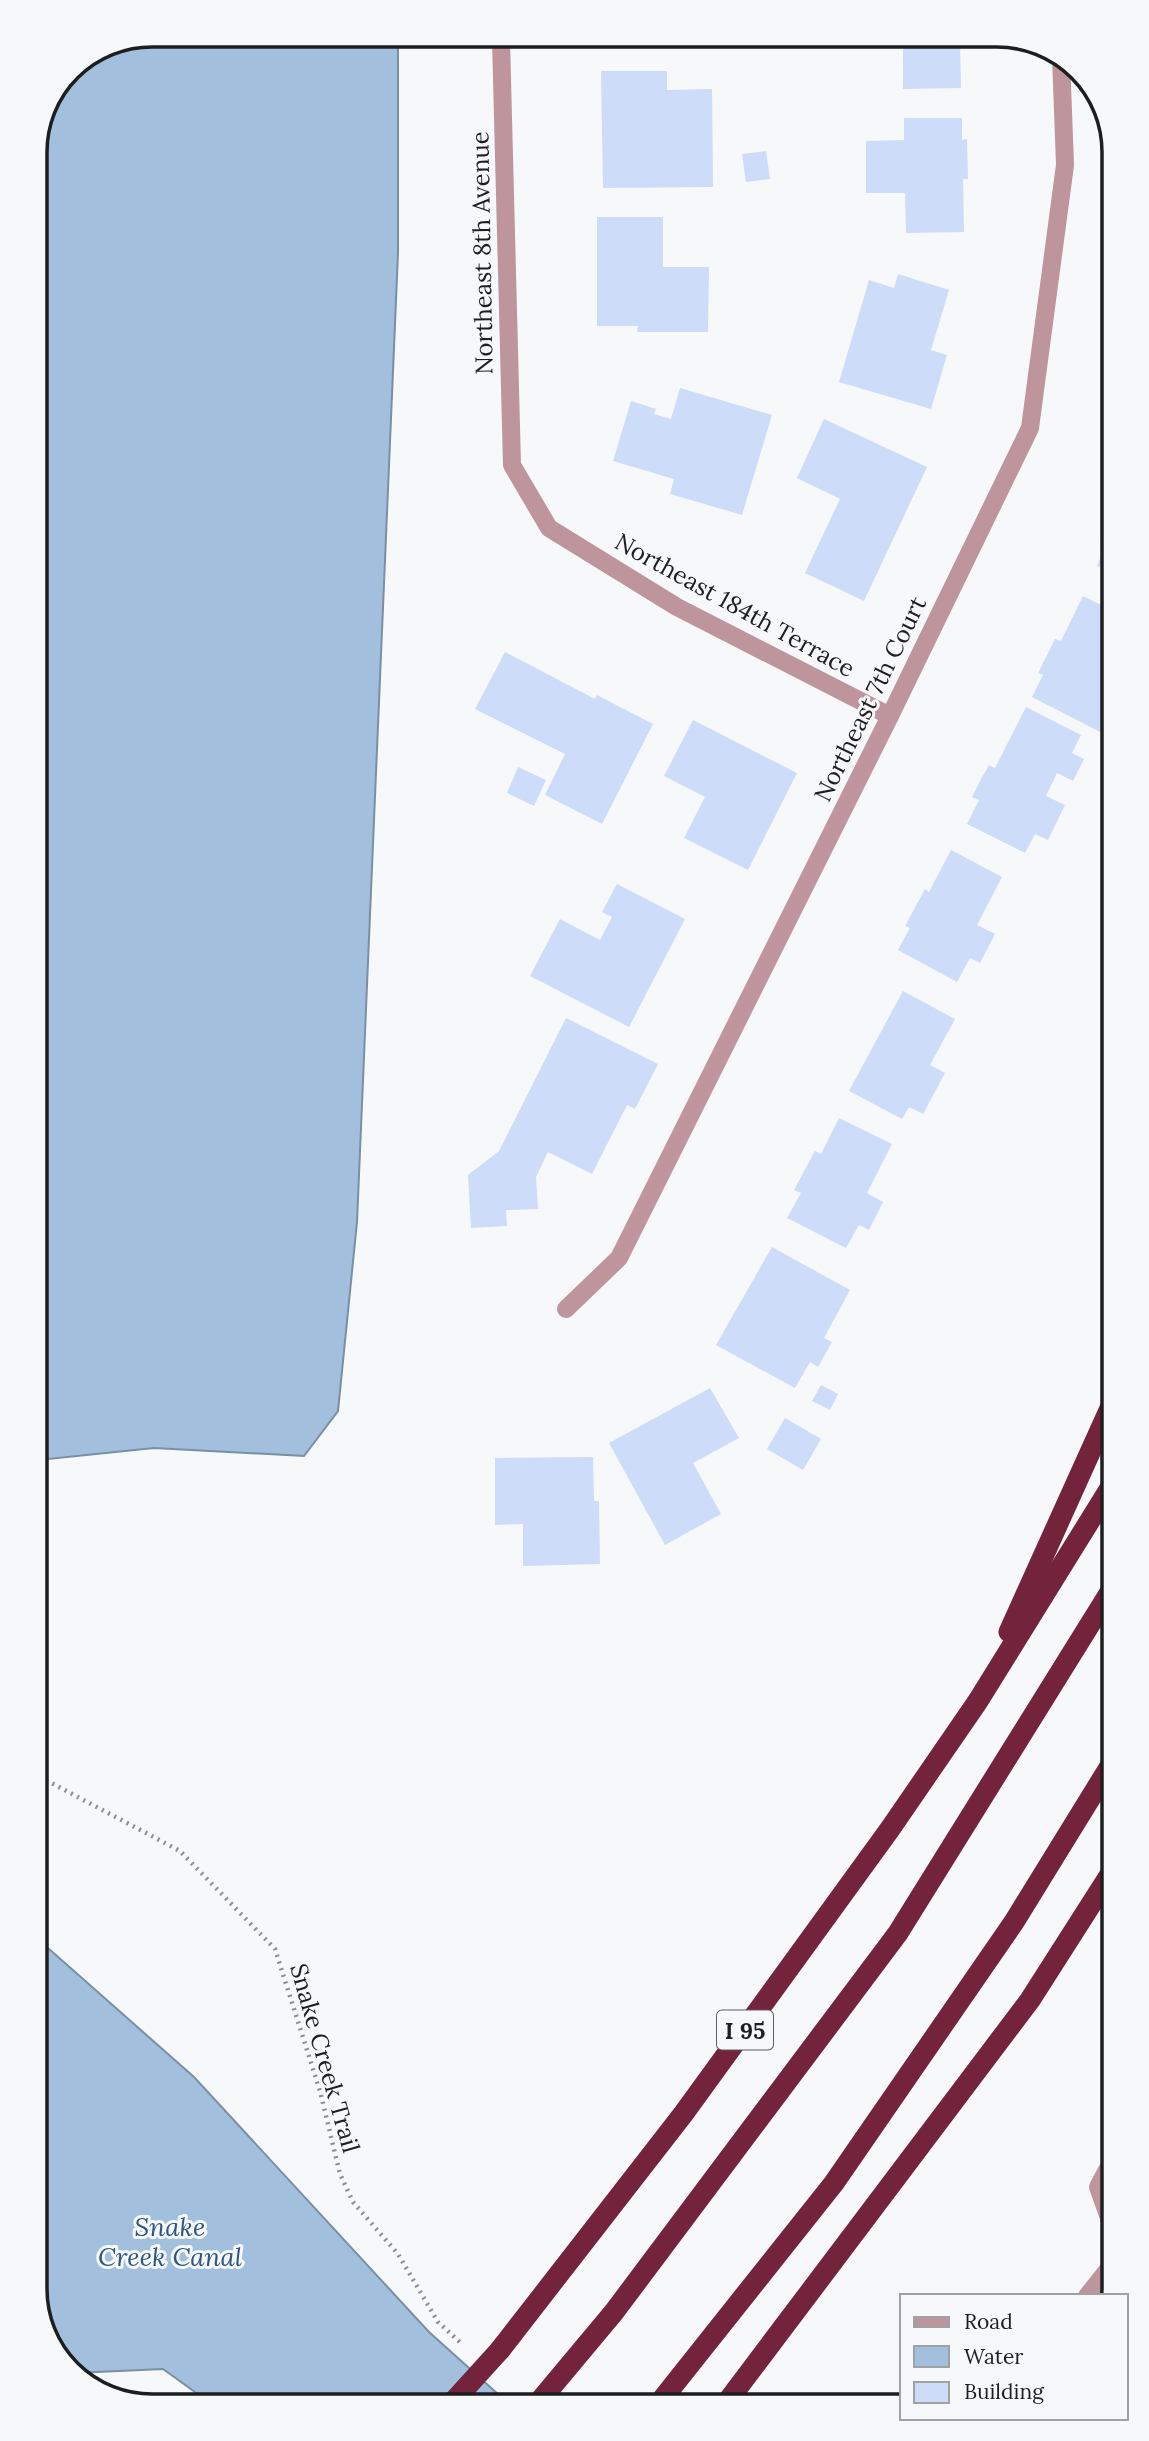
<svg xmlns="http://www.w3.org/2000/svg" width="1149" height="2441" viewBox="0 0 1149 2441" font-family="Lora,serif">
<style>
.water{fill:#a2c0dd;stroke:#7a8fa4;stroke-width:2}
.building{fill:#cddcf8}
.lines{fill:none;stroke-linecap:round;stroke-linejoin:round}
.path{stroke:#8d8e8f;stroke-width:4.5;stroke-dasharray:2 5;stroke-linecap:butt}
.minor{stroke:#bf959d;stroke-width:18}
.highway{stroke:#73233b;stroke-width:21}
.highway-bridge{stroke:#73233b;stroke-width:21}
.labels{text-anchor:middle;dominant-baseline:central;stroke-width:6;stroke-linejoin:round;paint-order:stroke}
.shield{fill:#f7f8fa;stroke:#5f5f61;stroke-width:2}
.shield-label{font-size:23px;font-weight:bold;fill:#1e1e1f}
.street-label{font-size:24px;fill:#1e1e1f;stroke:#f7f8fa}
.water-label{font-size:26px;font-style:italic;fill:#2b5780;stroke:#f7f8fa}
.rim{fill:none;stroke:#1e1e1f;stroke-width:3.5}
</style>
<rect width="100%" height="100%" fill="#f7f8fa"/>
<g class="water">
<path d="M398 41V253L357 1222 338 1411 304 1456 154 1448 39 1460 35 145 70 69 108 44Z"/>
<path d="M40 1941 194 2077 429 2332 508 2403 213 2405 163 2369 75 2373 41 2327Z"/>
</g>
<g class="building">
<path d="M903 36H965V41H960L961 88 903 89Z"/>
<path d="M695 38V45L597 48V39Z"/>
<path d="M601 71H667V90L712 89 713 187 603 188Z"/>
<path d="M904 118H962V140L967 139 968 179H963L964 232 906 233 905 193H866V141L904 140Z"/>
<path d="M766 151 770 179 746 182 742 154Z"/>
<path d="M597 217H663V267H709L708 332H637L638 326H597Z"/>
<path d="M898 274 949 290 931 350 947 355 931 409 839 382 869 280 894 288Z"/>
<path d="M680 388 772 415 742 515 670 494 674 479 613 461 631 401 656 409 654 414 671 419Z"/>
<path d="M824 419 927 467 864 601 805 573 840 499 797 478Z"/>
<path d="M1109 517V571L1097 566 1107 542 1100 539Z"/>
<path d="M1083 596 1109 609V724L1104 734 1032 697 1043 675 1038 673 1055 639 1061 641Z"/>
<path d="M505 652 595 699 597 695 653 724 602 824 545 795 565 754 475 709Z"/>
<path d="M1026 707 1081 735 1072 753 1084 759 1073 781 1057 773 1046 796 1065 805 1048 840 1035 834 1025 853 967 824 979 800 972 797 980 781 989 765 995 768Z"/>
<path d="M693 720 797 773 748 870 684 838 705 797 664 776Z"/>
<path d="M518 767 546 780 534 806 507 793Z"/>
<path d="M951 850 1002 877 977 925 995 934 980 963 970 958 957 982 898 950 910 928 905 926 925 889 929 892Z"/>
<path d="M617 884 685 919 629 1027 530 976 560 919 600 940 612 917 602 912Z"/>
<path d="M903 991 955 1019 930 1065 945 1073 923 1114 909 1107 902 1119 849 1091Z"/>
<path d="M566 1018 658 1064 635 1109 627 1105 592 1174 548 1152 536 1177 538 1209 506 1210 507 1226 471 1228 468 1175 499 1151Z"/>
<path d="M839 1118 892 1144 867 1193 883 1202 869 1230 859 1225 846 1248 787 1218 801 1193 794 1190 815 1151 821 1154Z"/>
<path d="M772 1247 850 1290 824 1338 832 1342 818 1367 810 1362 795 1388 716 1345Z"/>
<path d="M821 1385 838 1394 830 1410 812 1401Z"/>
<path d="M710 1388 739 1438 693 1463 721 1514 665 1545 609 1443Z"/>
<path d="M785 1418 821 1439 803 1470 767 1449Z"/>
<path d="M593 1457 594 1501H599L600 1564 523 1566V1524L495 1525V1458Z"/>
</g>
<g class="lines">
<path class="path" d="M40 1777 180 1851 275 1949 320 2091 340 2174 353 2202 398 2254 438 2322 462 2344"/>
<g class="minor">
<path d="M501 40 512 465 549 528 677 607 890 716"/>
<path d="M566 1309 619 1258 890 716 1030 428 1065 165 1061 57"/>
<path d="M1114 2157 1098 2187 1114 2232"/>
<path d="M1087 2296 1114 2262"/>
</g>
<g class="highway">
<path d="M1009 1632 1111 1406"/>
<path d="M500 2350 684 2113 890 1829 978 1701 1112 1485"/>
<path d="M660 2402 834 2183 1014 1922 1112 1763"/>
<path d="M727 2402 1030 2000 1113 1870"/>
<path d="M538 2403 614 2312 898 1933 1112 1589"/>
</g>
<path class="highway-bridge" d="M451 2404 500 2350"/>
</g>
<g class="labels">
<rect class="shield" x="717" y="2010.5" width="56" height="39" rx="5"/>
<g class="shield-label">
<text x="745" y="2030">I 95</text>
</g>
<g class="street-label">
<text transform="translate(482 253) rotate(-91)">Northeast 8th Avenue</text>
<text transform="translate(735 605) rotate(29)">Northeast 184th Terrace</text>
<text transform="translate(870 699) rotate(-64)">Northeast 7th Court</text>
<text transform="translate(325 2058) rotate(74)">Snake Creek Trail</text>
</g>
<g class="water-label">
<text x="170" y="2226">Snake<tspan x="170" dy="30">Creek Canal</tspan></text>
</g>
</g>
<path d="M0 0H1149V2441H0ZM152 47H997A105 105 0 0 1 1102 152V2289A105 105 0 0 1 997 2394H152A105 105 0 0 1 47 2289V152A105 105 0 0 1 152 47Z" fill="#f7f8fa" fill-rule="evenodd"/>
<path class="rim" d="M152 47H997A105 105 0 0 1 1102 152V2289A105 105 0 0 1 997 2394H152A105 105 0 0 1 47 2289V152A105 105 0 0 1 152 47Z"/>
<rect x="900" y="2294" width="228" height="126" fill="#f7f8fa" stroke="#a0a1a2" stroke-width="2"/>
<rect x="914" y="2317" width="35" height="10" fill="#bf959d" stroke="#a0a1a2" stroke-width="2"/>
<text x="964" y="2329" font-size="21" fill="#1e1e1f">Road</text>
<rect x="914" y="2346" width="35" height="21" fill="#a2c0dd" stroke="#a0a1a2" stroke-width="2"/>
<text x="964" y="2364" font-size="21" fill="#1e1e1f">Water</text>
<rect x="914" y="2382" width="35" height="21" fill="#cddcf8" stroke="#a0a1a2" stroke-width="2"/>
<text x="964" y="2399" font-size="21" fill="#1e1e1f">Building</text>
</svg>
